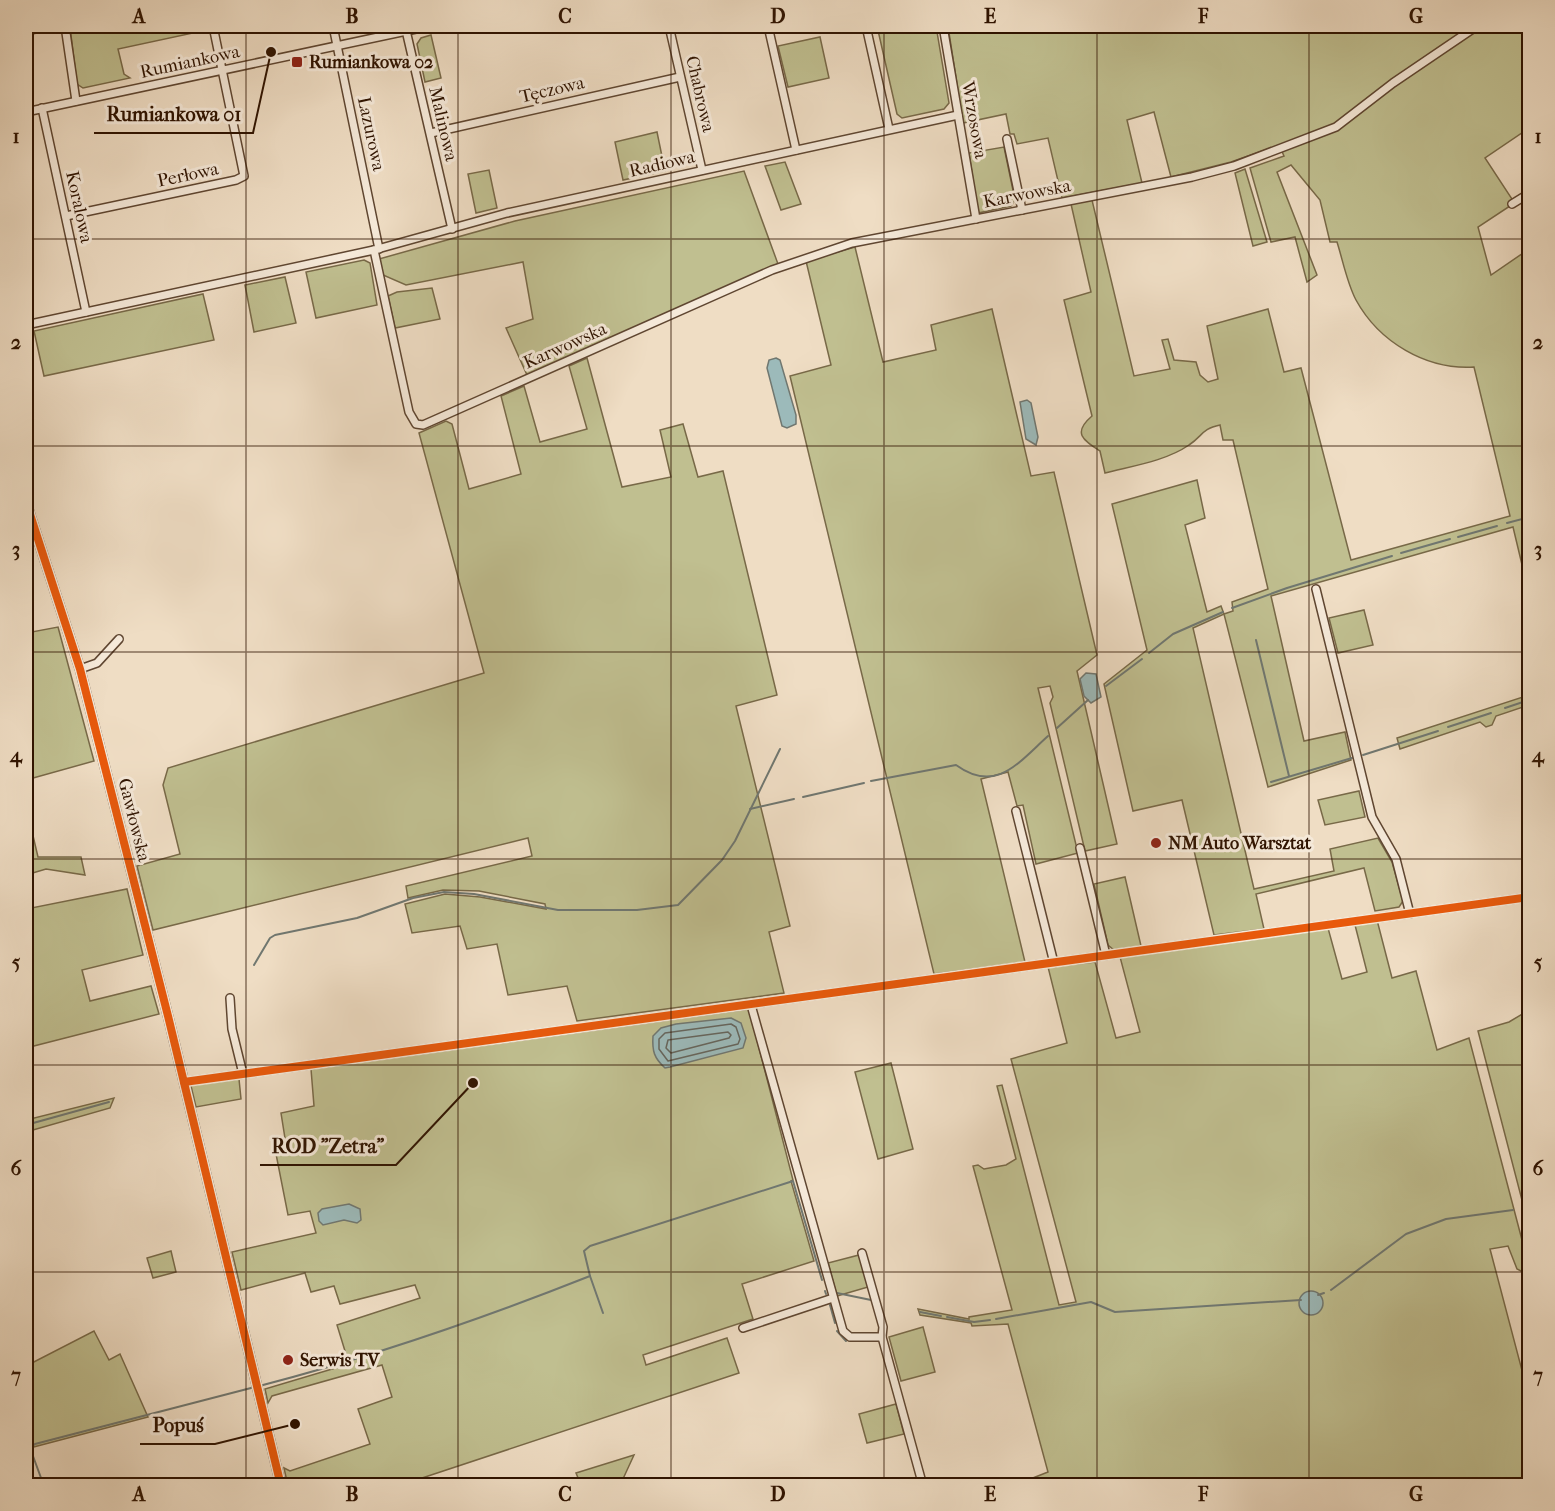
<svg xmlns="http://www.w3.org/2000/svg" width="1555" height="1511" viewBox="0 0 1555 1511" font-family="'IM FELL French Canon',serif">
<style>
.green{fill:#c0bf90;stroke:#786948;stroke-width:1.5}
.water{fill:#9cbaba;stroke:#707770;stroke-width:1.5}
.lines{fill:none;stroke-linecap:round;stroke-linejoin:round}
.shore{stroke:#66665d;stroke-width:1.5}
.stream{stroke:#707770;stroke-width:2}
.minor-casing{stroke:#5f4631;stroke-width:10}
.tertiary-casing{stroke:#5f4631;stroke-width:11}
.minor{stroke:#f5e9d9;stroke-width:7}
.tertiary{stroke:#f5e9d9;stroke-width:8}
.cycleway-casing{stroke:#f5e9d9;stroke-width:11}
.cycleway{stroke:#e8590c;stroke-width:8}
.grid{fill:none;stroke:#2f1300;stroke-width:1.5;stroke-opacity:0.55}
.poi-dot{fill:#8f2418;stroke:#f5e9d9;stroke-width:2}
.labels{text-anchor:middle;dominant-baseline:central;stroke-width:6;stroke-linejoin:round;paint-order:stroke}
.street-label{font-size:18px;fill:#2f1300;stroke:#f5e9d9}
.poi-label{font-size:18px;font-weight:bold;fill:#2f1300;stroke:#f5e9d9;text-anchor:start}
.leader{fill:none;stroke:#2f1300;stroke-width:2}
.callout-dot{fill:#2f1300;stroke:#f5e9d9;stroke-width:2}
.callout-label{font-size:20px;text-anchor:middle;font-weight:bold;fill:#2f1300;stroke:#f5e9d9;stroke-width:6;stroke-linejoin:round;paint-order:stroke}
.neatline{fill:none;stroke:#2f1300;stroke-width:2}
.grid-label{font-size:20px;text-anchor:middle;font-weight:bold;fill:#2f1300}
</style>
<rect width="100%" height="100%" fill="#efddc4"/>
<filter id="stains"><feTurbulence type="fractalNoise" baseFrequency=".00333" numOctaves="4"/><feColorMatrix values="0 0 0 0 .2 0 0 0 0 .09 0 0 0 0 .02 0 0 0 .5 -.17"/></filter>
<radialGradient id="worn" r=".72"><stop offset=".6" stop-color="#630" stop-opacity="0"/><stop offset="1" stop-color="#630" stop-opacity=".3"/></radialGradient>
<g class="green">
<path d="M77 26H206L207 30 118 49 124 74 130 78 83 88 77 84 70 27Z"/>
<path d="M877 26H936L949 103 944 109 902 118 897 114Z"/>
<path d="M948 26H1472L1436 54 1481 26H1529V128L1485 158 1512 199 1510 206 1478 227 1491 275 1529 249V594L1513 527 1271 596 1304 741 1345 732 1351 760 1268 787 1224 614 1193 628 1254 889 1334 871 1330 849 1378 838 1392 862 1403 901 1399 907 1375 911 1364 868 1256 894 1264 929 1214 935 1182 800 1133 811 1104 684 1147 650 1112 504 1197 480 1205 518 1185 525 1207 612 1221 606 1224 614 1233 611 1232 602 1268 589 1233 440H1223L1220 425C1201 429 1203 436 1189 445 1166 461 1132 466 1105 473L1100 451C1083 440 1072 433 1092 416L1064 300 1091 292 1071 204 1092 200 1134 376 1170 369 1162 340 1168 339 1174 360 1196 362 1200 375 1208 382 1218 379 1207 326 1268 309 1284 372 1301 368 1351 560 1510 516 1474 367C1426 370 1379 342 1356 300 1347 283 1343 261 1337 242H1330L1320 200 1291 165 1277 172 1317 275 1307 282 1295 237 1271 242 1250 168 1284 156 1279 145 1231 162 1171 177 1154 112 1127 120 1142 183 1062 198 1048 138 1017 144 1014 134H1010L1006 114 963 123Z"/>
<path d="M431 35 441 78 425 82 417 44 421 38Z"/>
<path d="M820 37 829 78 788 87 778 46Z"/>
<path d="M657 132 665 171 623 180 615 142Z"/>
<path d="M1004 147 1015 200 1011 206 978 213 969 153Z"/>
<path d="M785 162 801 204 781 210 765 166Z"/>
<path d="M1245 169 1267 242 1253 246 1235 173Z"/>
<path d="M489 170 497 208 476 213 468 174Z"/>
<path d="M744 171 778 264 527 375 506 328 533 319 523 262 406 285 383 275 379 259 515 221Z"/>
<path d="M855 247 883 362 936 350 931 325 992 309 1031 476 1054 472 1097 655 1077 671 1117 844 1085 851 1050 703 1053 697 1050 686 1038 688 1078 853 1036 864 1023 805 1017 806 1008 772 981 779 1025 962 934 974 790 376 831 365 806 261Z"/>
<path d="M364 260 370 263 377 305 316 318 306 272Z"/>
<path d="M285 277 296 323 254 332 245 285Z"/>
<path d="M432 288 440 319 395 328 388 296 397 292Z"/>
<path d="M203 294 214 340 44 376 34 331Z"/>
<path d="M587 358 622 487 671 477 660 430 683 424 698 477 723 471 777 695 736 706 790 926 769 932 784 993 577 1021 567 986 508 995 497 944 467 949 460 926 412 933 405 904 445 894 480 897 546 909 545 904 479 891 443 890 408 898 406 886 532 856 528 838 153 930 137 866 180 854 163 785 168 768 484 673 419 433 446 421 452 424 469 489 521 474 501 396 524 386 540 442 587 429 569 366Z"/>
<path d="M1364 610 1373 645 1338 653 1329 618Z"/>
<path d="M58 627 94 761 26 780V633Z"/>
<path d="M1529 695V705L1496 716 1492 725 1486 727 1480 722 1400 749 1397 738Z"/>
<path d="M1359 791 1365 817 1325 825 1318 800Z"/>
<path d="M26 806 38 857H81L85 875 46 869 26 875Z"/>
<path d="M1125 877 1141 946 1114 950 1108 945 1094 884Z"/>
<path d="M127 889 143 955 82 970 90 1001 151 986 159 1014 26 1048V909Z"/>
<path d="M1377 920 1392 978 1416 971 1437 1050 1469 1038 1522 1240 1529 1238V1275L1517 1269 1508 1246 1490 1249 1529 1397V1485H1015L1048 1472 1008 1324 972 1326 971 1323 920 1315 918 1309 969 1319V1317L1012 1310 973 1166 978 1165 984 1169 1006 1165 1016 1159 997 1086 1002 1085 1059 1305 1076 1302 1011 1059 1067 1043 1048 967 1095 962 1116 1038 1140 1032 1120 957 1328 928 1342 979 1367 972 1355 925Z"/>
<path d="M749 1009 793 1180 791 1181 814 1261 742 1284 753 1319 643 1355 646 1365 727 1338 739 1373 401 1485 288 1486 284 1468 290 1471 370 1444 358 1409 392 1397 382 1365 272 1396 268 1403 265 1389 349 1364 337 1325 420 1298 415 1285 340 1304 334 1286 311 1292 305 1273 241 1290 232 1252 316 1233 310 1211 288 1215 276 1154 287 1151 281 1113 314 1106 311 1069Z"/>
<path d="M1529 1010V1227L1478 1031 1509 1022Z"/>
<path d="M891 1063 913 1149 878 1159 855 1072Z"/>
<path d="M239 1079 241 1099 196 1107 191 1086 196 1083Z"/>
<path d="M114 1098 110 1108 26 1132V1120Z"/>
<path d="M171 1251 176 1272 153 1278 147 1258Z"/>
<path d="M859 1255 868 1287 837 1296 828 1263Z"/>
<path d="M923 1327 935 1372 901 1381 889 1337Z"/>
<path d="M94 1331 109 1360 120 1354 148 1417 26 1449V1366Z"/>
<path d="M896 1404 904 1434 867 1443 859 1414Z"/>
<path d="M634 1455 622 1481 626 1485H581L576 1473Z"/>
</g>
<g class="water">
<path d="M776 358 780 360 796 415V424L787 428 782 426 767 368 769 360Z"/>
<path d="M1027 400 1031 403 1038 437 1036 445 1026 439 1020 402Z"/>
<path d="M1086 673 1096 674 1101 697 1091 703 1084 696 1080 679Z"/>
<path d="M731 1018 741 1023 746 1038 743 1048 670 1067 665 1068C654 1058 652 1051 653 1036L661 1028 676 1024Z"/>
<path d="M349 1204 360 1209 361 1220 357 1223 344 1220 323 1225 319 1221 318 1213 322 1209Z"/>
<circle cx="1311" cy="1303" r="12"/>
</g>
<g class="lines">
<g class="shore">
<path d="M731 1024 736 1027 740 1039 738 1044 668 1061 659 1049V1039L665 1033Z"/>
<path d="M728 1032 731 1035 729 1038 671 1053 666 1048 668 1040Z"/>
</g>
<g class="stream">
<path d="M1507 523 1530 517"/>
<path d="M1458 537 1497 526"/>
<path d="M1401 553 1450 539"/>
<path d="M1232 608 1287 588 1392 556"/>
<path d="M1256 640 1289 776"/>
<path d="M1149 653 1173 634 1223 612"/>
<path d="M1106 686 1142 659"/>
<path d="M1505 708 1526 701"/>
<path d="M1448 727 1491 713"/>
<path d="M1057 728 1088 700"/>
<path d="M1363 755 1438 731"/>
<path d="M871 781 956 765C996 794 1018 763 1048 736"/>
<path d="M1271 782 1352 758"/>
<path d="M803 797 864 783"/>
<path d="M750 809 794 799"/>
<path d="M254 965 270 938 275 935 357 918 413 898 444 892 474 894 558 910H637L678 905 722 860 735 841 780 749"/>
<path d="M26 1125 109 1102"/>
<path d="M1523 1210H1524"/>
<path d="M590 1276 603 1313"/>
<path d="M1331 1290 1406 1234 1446 1219 1513 1210"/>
<path d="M825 1291 826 1294"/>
<path d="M837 1293 871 1300"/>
<path d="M1318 1295 1324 1293"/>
<path d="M830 1305 835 1323"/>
<path d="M920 1312 941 1316"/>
<path d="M947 1317 974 1322 990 1320"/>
<path d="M996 1319 1091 1302 1115 1312 1301 1300"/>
<path d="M837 1331 846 1341"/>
<path d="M263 1385C374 1356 484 1318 590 1276L584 1251 590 1246 793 1181 822 1280"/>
<path d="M44 1486 30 1448 35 1444 251 1388"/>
</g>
<g class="minor-casing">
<g id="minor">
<path d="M65 26 76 101"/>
<path d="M333 26 379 249"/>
<path d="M405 26 452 229"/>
<path d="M669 26 702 170"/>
<path d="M768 26 796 150"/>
<path d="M866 26 889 129"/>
<path d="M943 26 976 219"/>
<path d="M26 31 48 26"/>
<path d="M42 108 86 312"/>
<path d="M26 112 430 26"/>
<path d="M431 133 680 77"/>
<path d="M1007 139 1022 210"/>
<path d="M1512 204 1530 193"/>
<path d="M66 216 236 180 244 176 213 26"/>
<path d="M374 250 409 412 416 424 423 425 772 270 852 243 1192 177 1234 166 1336 127 1393 83 1477 26"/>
<path d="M26 325 374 250 507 213 958 115"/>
<path d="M1316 589 1372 817 1396 859 1410 914"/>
<path d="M80 669 97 663 119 639"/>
<path d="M1016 811 1054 963"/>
<path d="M1080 848 1106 955"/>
<path d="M230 998 232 1029 243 1074"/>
<path d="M751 1005 843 1331 850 1337H882L883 1327 862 1253"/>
<path d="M184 1082 1530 897"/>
<path d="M743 1328 833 1298"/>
<path d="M882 1337 923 1486"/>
</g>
</g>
<g class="tertiary-casing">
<path id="tertiary" d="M26 502 80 669 168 1016 281 1486"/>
</g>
<use href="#minor" class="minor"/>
<use href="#tertiary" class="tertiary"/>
<g class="cycleway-casing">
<g id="cycleway">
<path d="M26 502 80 669 168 1016 281 1486"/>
<path d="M184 1082 1530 897"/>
</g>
</g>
<use href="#cycleway" class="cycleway"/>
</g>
<path class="grid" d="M246 26V1486M458 26V1486M671 26V1486M884 26V1486M1097 26V1486M1309 26V1486M26 239H1530M26 446H1530M26 652H1530M26 859H1530M26 1065H1530M26 1272H1530"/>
<g class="poi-dot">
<rect x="291" y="56" width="12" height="12" rx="3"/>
<circle cx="1156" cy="843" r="6"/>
<circle cx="288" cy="1360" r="6"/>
</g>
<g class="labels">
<g class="street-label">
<text transform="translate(190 62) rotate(-12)">Rumiankowa</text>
<text transform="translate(552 90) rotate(-13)">Tęczowa</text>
<text transform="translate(700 94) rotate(77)">Chabrowa</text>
<text transform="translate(974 120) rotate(80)">Wrzosowa</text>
<text transform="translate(443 124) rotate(77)">Malinowa</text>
<text transform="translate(371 134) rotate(78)">Lazurowa</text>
<text transform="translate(662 164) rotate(-13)">Radiowa</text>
<text transform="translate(188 175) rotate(-12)">Perłowa</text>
<text transform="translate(1027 194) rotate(-11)">Karwowska</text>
<text transform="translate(79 207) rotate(78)">Koralowa</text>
<text transform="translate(565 346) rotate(-24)">Karwowska</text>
<text transform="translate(134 820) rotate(76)">Gawłowska</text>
</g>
<g class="poi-label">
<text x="309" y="62">Rumiankowa 02</text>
<text x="1168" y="843">NM Auto Warsztat</text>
<text x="300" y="1360">Serwis TV</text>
</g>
</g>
<path class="leader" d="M271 52L253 133H94M473 1083L396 1165H260M295 1424L215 1444H140"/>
<g class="callout-dot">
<circle cx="271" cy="52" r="6"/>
<circle cx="473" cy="1083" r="6"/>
<circle cx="295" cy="1424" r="6"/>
</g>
<g class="callout-label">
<text x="174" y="121">Rumiankowa 01</text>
<text x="328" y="1153">ROD "Zetra"</text>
<text x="178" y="1432">Popuś</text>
</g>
<rect width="1555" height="1511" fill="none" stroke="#efddc4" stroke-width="66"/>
<rect x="33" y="33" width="1489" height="1445" class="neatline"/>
<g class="grid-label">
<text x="139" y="23">A</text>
<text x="352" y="23">B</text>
<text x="565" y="23">C</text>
<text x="778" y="23">D</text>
<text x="990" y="23">E</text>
<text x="1203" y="23">F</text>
<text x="1416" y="23">G</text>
<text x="16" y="143">1</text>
<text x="1538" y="143">1</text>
<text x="16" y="349">2</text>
<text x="1538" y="349">2</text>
<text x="16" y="556">3</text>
<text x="1538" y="556">3</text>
<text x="16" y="762">4</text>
<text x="1538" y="762">4</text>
<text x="16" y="969">5</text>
<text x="1538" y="969">5</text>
<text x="16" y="1175">6</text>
<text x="1538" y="1175">6</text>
<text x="16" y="1382">7</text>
<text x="1538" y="1382">7</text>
<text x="139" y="1501">A</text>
<text x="352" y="1501">B</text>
<text x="565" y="1501">C</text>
<text x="778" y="1501">D</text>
<text x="990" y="1501">E</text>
<text x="1203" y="1501">F</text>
<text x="1416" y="1501">G</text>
</g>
<rect width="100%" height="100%" filter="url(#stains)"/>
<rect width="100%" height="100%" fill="url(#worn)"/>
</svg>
